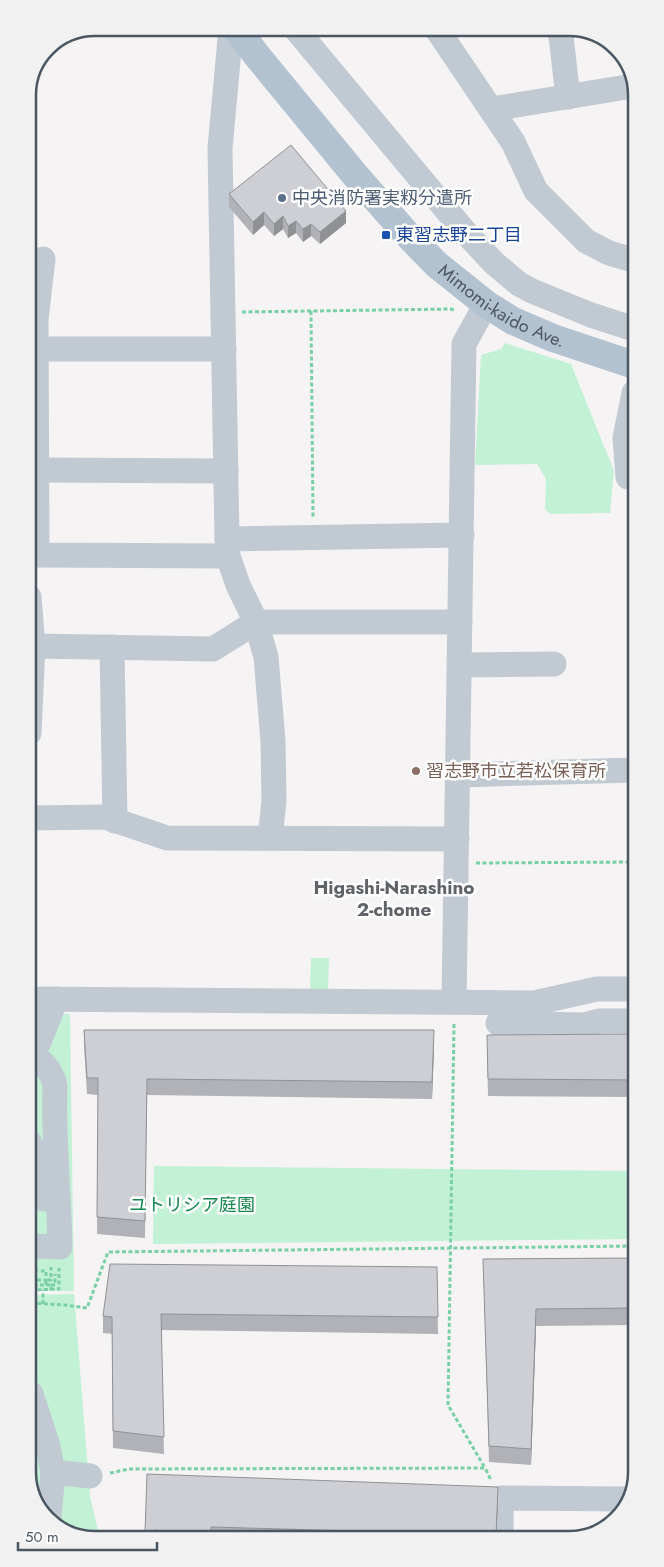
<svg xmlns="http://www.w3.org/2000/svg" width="664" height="1567" viewBox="0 0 664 1567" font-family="Jost,'Noto Sans JP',sans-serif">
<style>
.green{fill:#c3f1d5}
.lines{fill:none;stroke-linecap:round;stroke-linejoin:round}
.path{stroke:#7ad0a6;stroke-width:3;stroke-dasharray:4 2.5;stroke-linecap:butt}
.minor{stroke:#c1cad2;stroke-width:25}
.major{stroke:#b3c2d1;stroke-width:28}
.wall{fill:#b0b2b7}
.shaded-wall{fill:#909195}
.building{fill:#cdcfd5;stroke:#909195}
.service-dot{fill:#5c6f8a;stroke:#fff;stroke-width:2}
.transit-dot{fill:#1a4fb4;stroke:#fff;stroke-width:2}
.education-dot{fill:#8d6e63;stroke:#fff;stroke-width:2}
.labels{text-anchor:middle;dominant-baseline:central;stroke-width:5;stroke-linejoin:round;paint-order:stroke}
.service-label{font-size:18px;fill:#4e5e75;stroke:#fff;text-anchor:start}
.transit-label{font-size:18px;fill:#164399;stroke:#fff;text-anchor:start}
.street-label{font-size:18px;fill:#4a5661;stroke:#fff}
.education-label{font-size:18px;fill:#785e54;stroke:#fff;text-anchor:start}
.park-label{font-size:18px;fill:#17864f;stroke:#fff}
.neighbourhood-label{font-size:19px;font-weight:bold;fill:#5f6368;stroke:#fff}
.rim{fill:none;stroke:#4a5661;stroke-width:2.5}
</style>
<rect width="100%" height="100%" fill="#f5f3f3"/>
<g class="green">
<path d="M505 343 571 364 614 471 610 513 550 514 545 509 546 479 537 464 475 465 481 355 501 349Z"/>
<path d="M311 958H329L328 990H310Z"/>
<path d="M30 1012 70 1014 74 1291H31Z"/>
<path d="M154 1166 636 1171V1239L153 1244Z"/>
<path d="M74 1294 90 1496 100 1539H91L54 1525 34 1497 31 1477V1295Z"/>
</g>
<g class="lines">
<g class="path">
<path d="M311 311 313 517"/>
<path d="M242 312 451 309 456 311"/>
<path d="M476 863 635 862"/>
<path d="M454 1024 448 1405 485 1468"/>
<path d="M32 1267V1285H51V1290"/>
<path d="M32 1275 36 1274V1266"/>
<path d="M37 1280H46V1271H41"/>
<path d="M46 1285V1280H51V1267"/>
<path d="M51 1285H55V1274"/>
<path d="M31 1290 59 1289V1268"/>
<path d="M31 1303 65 1305 87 1308 108 1252 636 1246"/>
<path d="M43 1304V1290"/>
<path d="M110 1473 129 1469 485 1468 491 1480"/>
</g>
<g class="minor">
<path d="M231 28 220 148 227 539 228 556 238 585 256 622 266 657 273 741 274 801 270 838"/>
<path d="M295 28 465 232 495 264 519 284 532 291 591 315 634 329"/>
<path d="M436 28 513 142 536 191 586 241 609 253 633 260"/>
<path d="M560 28 568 97"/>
<path d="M492 109 633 86"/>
<path d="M43 259 36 319 37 555 228 556"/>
<path d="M36 349H224"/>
<path d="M634 393 625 438 628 477H634"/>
<path d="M37 470 226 471"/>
<path d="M227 539 462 535"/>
<path d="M29 597 33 646 213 649 256 622H460"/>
<path d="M112 647 115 821"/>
<path d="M460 665 554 664"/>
<path d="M29 733 33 646"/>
<path d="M458 775 635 770"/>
<path d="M29 818 105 817 167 838 457 839"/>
<path d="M30 999 534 1003 597 989H635"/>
<path d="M454 1002 464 344 486 304"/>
<path d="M498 1023 584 1025 600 1021H635"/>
<path d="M30 1051 38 1044 56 999"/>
<path d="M30 1055C43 1060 53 1073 55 1086 53 1140 59 1193 60 1247L30 1246"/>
<path d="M30 1143 42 1178 44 1199"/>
<path d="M31 1394 48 1446 53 1472 49 1518"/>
<path d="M53 1472 90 1476"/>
<path d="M501 1537V1498L627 1499"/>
</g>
<path class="major" id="s1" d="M236 28 258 57 355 175 405 232 436 264 486 304 513 321 553 338 634 365"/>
</g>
<g class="wall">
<path d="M229 194 346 223 320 244 311 236 303 242 296 233 288 238 283 229 274 236 264 225 253 235 229 207Z"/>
<path d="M84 1030 434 1046 432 1099 147 1095 145 1238 97 1234 98 1095 87 1094 84 1046Z"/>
<path d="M635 1034 636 1097 488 1096 487 1051Z"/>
<path d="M636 1258V1325L536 1326 531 1465 489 1462 483 1259Z"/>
<path d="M437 1267 438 1334 161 1330 164 1454 113 1448 112 1334 103 1333V1316Z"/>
<path d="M147 1474 498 1504 496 1537 145 1539Z"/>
</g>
<g class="shaded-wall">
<path d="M346 211V223L320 244V232Z"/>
<path d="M264 212V225L253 235V222Z"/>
<path d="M283 216V229L274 236V224Z"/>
<path d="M296 221V233L288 238V226Z"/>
<path d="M311 224V236L303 242V229Z"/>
<path d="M434 1030V1046L432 1099V1082Z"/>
<path d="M536 1309V1326L531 1465V1449Z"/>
<path d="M498 1487V1504L496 1537Z"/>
</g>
<g class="building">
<path d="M291 145 346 211 320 232 311 224 303 229 296 221 288 226 283 216 274 224 264 212 253 222 229 194Z"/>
<path d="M84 1030H434L432 1082 147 1079 145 1221 97 1217 98 1078H87Z"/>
<path d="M635 1034 636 1080 488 1079 487 1035Z"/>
<path d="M636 1258V1308L536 1309 531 1449 489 1446 483 1259Z"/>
<path d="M110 1264 437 1267 438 1317 161 1314 164 1437 113 1431 112 1317 103 1316Z"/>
<path d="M147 1474 498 1487 496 1535 211 1527V1539H157V1530L145 1532Z"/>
</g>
<circle class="service-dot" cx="282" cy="198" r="5"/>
<rect class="transit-dot" x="381" y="230" width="10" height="10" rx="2.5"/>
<circle class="education-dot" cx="416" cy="771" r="5"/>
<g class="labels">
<g class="service-label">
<text x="292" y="198">中央消防署実籾分遣所</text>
</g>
<g class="transit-label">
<text x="396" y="235">東習志野二丁目</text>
</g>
<g class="street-label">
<text stroke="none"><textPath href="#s1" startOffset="388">Mimomi-kaido Ave.</textPath></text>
</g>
<g class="education-label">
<text x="426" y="771">習志野市立若松保育所</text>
</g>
<g class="park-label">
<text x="192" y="1205">ユトリシア庭園</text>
</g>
<g class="neighbourhood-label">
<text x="394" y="887">Higashi-Narashino<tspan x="394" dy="22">2-chome</tspan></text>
</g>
</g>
<path d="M0 0H664V1567H0ZM95 36H569A59 59 0 0 1 628 95V1472A59 59 0 0 1 569 1531H95A59 59 0 0 1 36 1472V95A59 59 0 0 1 95 36Z" fill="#f1f1f2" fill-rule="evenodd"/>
<path class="rim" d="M95 36H569A59 59 0 0 1 628 95V1472A59 59 0 0 1 569 1531H95A59 59 0 0 1 36 1472V95A59 59 0 0 1 95 36Z"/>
<path d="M18 1542v8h139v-8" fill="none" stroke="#4a5661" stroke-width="2.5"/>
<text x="25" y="1542" font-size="15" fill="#4a5661" stroke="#ffffff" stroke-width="4" paint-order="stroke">50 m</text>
</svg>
